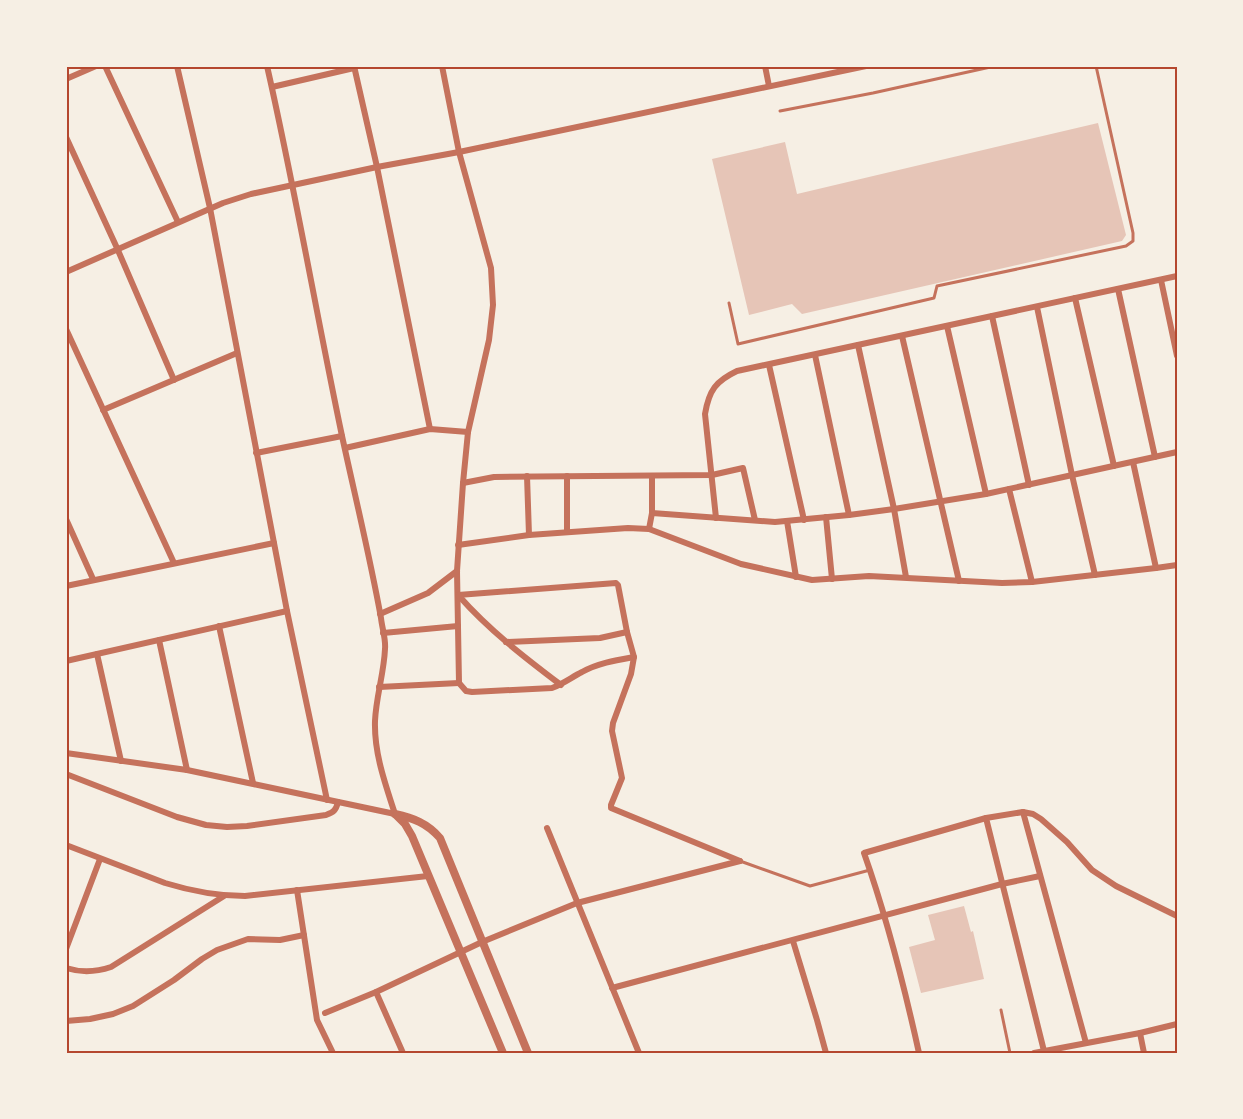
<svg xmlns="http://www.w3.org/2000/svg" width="1243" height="1119" viewBox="0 0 1243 1119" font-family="Georgia,serif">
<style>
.building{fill:#e6c5b7}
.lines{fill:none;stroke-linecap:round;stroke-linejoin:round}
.service{stroke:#c5725c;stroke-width:3}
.minor{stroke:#c5725c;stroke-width:6}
.tertiary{stroke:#c5725c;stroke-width:8}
.neatline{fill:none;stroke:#b5482f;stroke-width:2}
</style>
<rect width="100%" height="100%" fill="#f6efe4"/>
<g class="building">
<path d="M1098 123 1126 235 1122 241 802 314 792 304 749 315 712 159 785 142 797 194Z"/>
<path d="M964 906 971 932 973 931 984 979 921 993 909 947 935 940 928 915Z"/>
</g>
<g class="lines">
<g class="service">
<path d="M780 111 873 93 995 66"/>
<path d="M729 303 738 344 934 298 937 286 1126 246 1133 241V233L1096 66"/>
<path d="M740 861 810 886 870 870"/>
<path d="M1001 1010 1010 1053"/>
</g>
<g class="minor">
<path d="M105 66 178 222"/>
<path d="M177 66 210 208 287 611 327 800"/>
<path d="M354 66 377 167 430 429"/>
<path d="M442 66 459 152 491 268 493 305 489 340 468 432 463 483 457 571 459 683 466 691 472 692 552 688C563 684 572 677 582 672 598 663 617 660 634 657"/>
<path d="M765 66 769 86"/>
<path d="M66 79 96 66"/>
<path d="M272 87 354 68"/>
<path d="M66 137 117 248 174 380"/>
<path d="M66 272 223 203 251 194 377 167 459 152 866 66"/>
<path d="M1161 280 1177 356"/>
<path d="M1118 289 1155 457"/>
<path d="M1075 298 1114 466"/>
<path d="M1037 307 1072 475 1095 575"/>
<path d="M992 316 1029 485"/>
<path d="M947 326 986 494"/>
<path d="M66 329 174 563"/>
<path d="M902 336 959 581"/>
<path d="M858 345 894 509 906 577"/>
<path d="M815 355 849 515"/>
<path d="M769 365 804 520"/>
<path d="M103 410 237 353"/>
<path d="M345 448 430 429 468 432"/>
<path d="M256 453 342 436"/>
<path d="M1133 462 1156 568"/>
<path d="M527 476 529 535"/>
<path d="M567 476V532"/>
<path d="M463 483 494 477 712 475 743 468 755 520"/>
<path d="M1009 489 1032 582"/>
<path d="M652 513 775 522 849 515 894 509 986 494 1177 452"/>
<path d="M826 517 832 579"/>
<path d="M716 518 705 414C709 390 716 381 737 371L1177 276"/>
<path d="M66 519 93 579"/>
<path d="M787 521 796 577"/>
<path d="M649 529 652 513V476"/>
<path d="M458 545 529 535 628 528 649 529 741 564 812 580 869 576 1002 583 1032 582 1156 568 1177 565"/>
<path d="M66 586 274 543"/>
<path d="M458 595 616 583 618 585 627 632 634 657 631 674 613 723 612 731 622 778 611 805V808L740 861"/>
<path d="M459 596C489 630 524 657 561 685"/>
<path d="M380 614 428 593 457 571"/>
<path d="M219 626 253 783"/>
<path d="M383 633 458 626"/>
<path d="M159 640 187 770"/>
<path d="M506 642 600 638 627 632"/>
<path d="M97 654 121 761"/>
<path d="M66 661 287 611"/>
<path d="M379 687 459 683"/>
<path d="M66 753 187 770 395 814C385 783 374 753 375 721 376 697 384 673 385 649 386 639 382 628 381 618 370 557 355 496 342 436 316 312 295 189 267 66"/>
<path d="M66 774 177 817 206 825 227 827 247 826 326 815C334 812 336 810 338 802"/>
<path d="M1023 812 1086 1043"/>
<path d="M986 818 1044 1051"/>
<path d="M547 828 639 1053"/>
<path d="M66 845 165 883C191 891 218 896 245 896L428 876"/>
<path d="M297 890 317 1020 333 1053"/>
<path d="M793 941 817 1020 826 1053"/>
<path d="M66 949 100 859"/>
<path d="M66 968C82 973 96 972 111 967L224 896"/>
<path d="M612 988 1002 884 1040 876"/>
<path d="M376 992 403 1053"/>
<path d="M325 1013 376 992 482 942 577 903 740 861"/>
<path d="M66 1021 90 1019 113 1014 133 1006 174 980 202 959 217 950 248 939 280 940 304 935"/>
<path d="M1140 1033 1144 1053"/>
<path d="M919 1053C904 985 887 918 864 853L986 818 1023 812 1033 814 1041 819 1067 842 1092 870 1116 886 1177 916"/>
<path d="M1034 1053 1140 1033 1177 1024"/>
</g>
<g class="tertiary">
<path d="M395 814C413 818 427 823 440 838L528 1053"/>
<path d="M396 815 405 824 412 836 503 1053"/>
</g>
</g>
<rect width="1243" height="1119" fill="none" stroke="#f6efe4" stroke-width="135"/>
<rect x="68" y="68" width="1108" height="984" class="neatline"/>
</svg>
